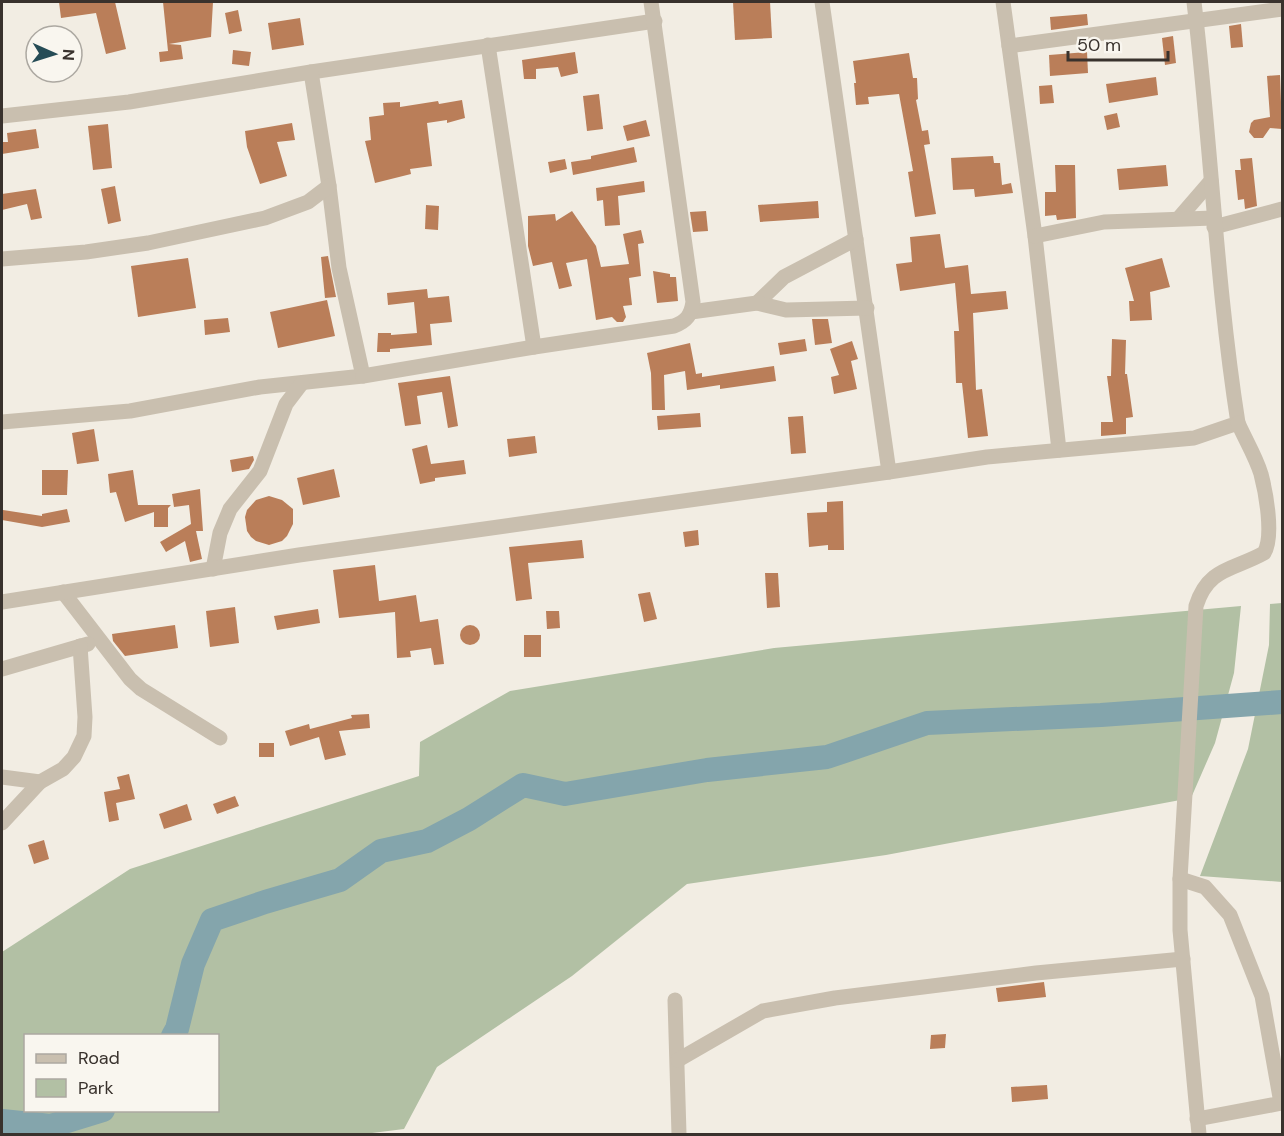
<svg xmlns="http://www.w3.org/2000/svg" width="1284" height="1136" viewBox="0 0 1284 1136" font-family="'DM Sans',sans-serif">
<style>
.green{fill:#b2c0a4;fill-rule:evenodd}
.lines{fill:none;stroke-linecap:round;stroke-linejoin:round}
.river{stroke:#84a5ac;stroke-width:24}
.building{fill:#ba7e59}
.minor{stroke:#c9bfaf;stroke-width:15}
</style>
<rect width="100%" height="100%" fill="#f2ede3"/>
<g class="green">
<path d="M1282 603V882L1200 876 1248 749 1269 645 1270 604Z"/>
<path d="M1241 606 1234 673 1215 743 1191 798 886 855 687 884 572 976 437 1067 404 1129 364 1134H2V952L130 869 419 776 420 742 510 691 774 648ZM26 1036H218V1110H26Z"/>
</g>
<g class="lines">
<g class="river">
<path d="M173 1036 177 1029 193 964 212 920 265 902 340 880 381 851 427 841 469 819 523 785 565 794 707 770 827 757 927 723 1101 715 1282 702"/>
<path d="M2 1121 51 1126 103 1110"/>
</g>
</g>
<g class="building">
<path d="M59 2H115L126 49 106 54 96 13 61 18Z"/>
<path d="M163 2H213L211 37 169 44 181 45 183 59 160 62 159 52 168 51Z"/>
<path d="M733 2H770L772 38 735 40Z"/>
<path d="M238 10 242 31 229 34 225 13Z"/>
<path d="M1087 14 1088 25 1051 30 1050 17Z"/>
<path d="M300 18 304 45 272 50 268 23Z"/>
<path d="M1241 24 1243 47 1231 48 1229 26Z"/>
<path d="M1173 36 1176 63 1165 65 1162 38Z"/>
<path d="M233 50 251 52 249 66 232 64Z"/>
<path d="M575 52 578 73 561 77 558 67 536 69V79H524L522 60Z"/>
<path d="M1087 52 1088 73 1050 76 1049 55Z"/>
<path d="M909 53 913 78H917L918 99 916 100 922 131 928 130 930 144 924 145 936 214 915 217 908 172 913 171 899 94 868 97 869 104 856 105 854 83H856L853 61Z"/>
<path d="M1280 75 1282 129 1270 128 1263 138H1254L1249 132 1251 123 1254 120 1270 117 1267 76Z"/>
<path d="M1156 77 1158 95 1109 103 1106 84Z"/>
<path d="M1052 85 1054 103 1040 104 1039 86Z"/>
<path d="M599 94 603 129 587 131 583 96Z"/>
<path d="M462 100 465 118 447 123V120L427 123 432 166 410 169 411 174 375 183 365 141 371 140 369 117 384 115 383 103 400 102V107L438 101 439 104Z"/>
<path d="M1117 113 1120 127 1107 130 1104 116Z"/>
<path d="M646 120 650 136 627 141 623 126Z"/>
<path d="M292 123 295 140 277 142 287 176 260 184 247 147 245 131Z"/>
<path d="M108 124 112 168 93 170 88 126Z"/>
<path d="M36 129 39 148 2 154V142H8L7 133Z"/>
<path d="M634 147 637 162 573 175 571 162 591 159V156Z"/>
<path d="M993 156 994 163H1000L1002 185 1011 183 1013 193 975 197 974 189 953 190 951 158Z"/>
<path d="M1252 158 1257 206 1245 209 1244 199 1238 200 1235 170H1241L1240 159Z"/>
<path d="M565 159 567 169 550 173 548 162Z"/>
<path d="M1055 165H1075L1076 218 1057 220 1056 215 1045 216V192H1056Z"/>
<path d="M1166 165 1168 186 1119 190 1117 169Z"/>
<path d="M644 181 645 192 618 196 620 225 605 226 603 200 597 201 596 188Z"/>
<path d="M115 186 121 221 108 224 101 189Z"/>
<path d="M36 189 42 218 31 220 27 204 2 210V194Z"/>
<path d="M818 201 819 218 760 222 758 205Z"/>
<path d="M426 205 439 206 438 230 425 229Z"/>
<path d="M572 211 596 246 601 267 629 264 623 234 641 230 644 243 638 244 641 276 629 278 632 305 623 306 626 317 623 322H617L612 317 596 320 587 259 566 263 572 286 559 289 552 262 533 266 528 246V216L555 214 556 221Z"/>
<path d="M706 211 708 231 693 232 690 212Z"/>
<path d="M940 234 945 268 968 265 971 294 1006 291 1008 309 973 313 976 390 982 389 988 436 968 438 962 383H956L954 331H959L955 283 900 291 896 264 912 262 910 237Z"/>
<path d="M328 256 336 297 325 298 321 257Z"/>
<path d="M188 258 196 308 138 317 131 266Z"/>
<path d="M1162 258 1170 287 1150 292 1152 320 1130 321 1129 301H1134L1125 268Z"/>
<path d="M653 271 670 274V277H676L678 301 657 303Z"/>
<path d="M427 289 428 298 449 296 452 322 430 324 432 345 390 349V352H377L378 333H391V335L417 333 414 302 388 305 387 293Z"/>
<path d="M327 300 335 336 278 348 270 312Z"/>
<path d="M228 318 230 332 205 335 204 320Z"/>
<path d="M812 319H828L832 343 815 345Z"/>
<path d="M805 339 807 351 780 355 778 343Z"/>
<path d="M1112 339 1126 340 1125 374H1127L1133 417 1126 418V434L1101 436V422H1113L1107 376H1111Z"/>
<path d="M852 341 858 359 851 361 857 389 834 394 831 377 839 375 830 349Z"/>
<path d="M690 343 696 374 702 373V377L774 366 776 381 720 389V385L687 390 685 371 664 375 665 410H652L651 373 647 353Z"/>
<path d="M450 376 458 426 448 428 442 392 417 396 421 424 405 426 398 383Z"/>
<path d="M700 413 701 427 658 430 657 416Z"/>
<path d="M803 416 806 453 791 454 788 417Z"/>
<path d="M94 429 99 461 77 464 72 433Z"/>
<path d="M535 436 537 453 509 457 507 439Z"/>
<path d="M427 445 431 464 464 460 466 474 435 478V481L420 484 412 449Z"/>
<path d="M253 456 254 460 249 469 232 472 230 460Z"/>
<path d="M334 469 340 497 303 505 297 478Z"/>
<path d="M42 470H68L67 495H42Z"/>
<path d="M133 470 138 505H171L168 508V527H154V512L125 522 116 492 110 493 108 474Z"/>
<path d="M200 489 203 531H196L202 559 190 562 185 541 166 552 160 542 191 524 189 505 174 507 172 494Z"/>
<path d="M269 496 282 500 293 509V524L287 536 282 541 269 545 256 541 251 537 247 531 245 517 247 510 256 500Z"/>
<path d="M843 501 844 550H828V545L809 547 807 513 827 512V502Z"/>
<path d="M67 509 70 522 42 527 2 520 3 510 42 516V514Z"/>
<path d="M698 530 699 545 685 547 683 532Z"/>
<path d="M582 540 584 558 528 563 532 599 516 601 509 547Z"/>
<path d="M375 565 379 601 416 595 420 622 438 619 444 664 434 665 431 648 410 651 411 657 397 658 395 612 339 618 333 570Z"/>
<path d="M765 573H778L780 607 767 608Z"/>
<path d="M650 592 657 619 644 622 638 594Z"/>
<path d="M235 607 239 643 210 647 206 611Z"/>
<path d="M318 609 320 623 277 630 274 616Z"/>
<path d="M546 611H559L560 628 547 629Z"/>
<circle cx="470" cy="635" r="10"/>
<path d="M175 625 178 648 125 656 113 641 112 634Z"/>
<rect x="524" y="635" width="17" height="22"/>
<path d="M369 714 370 728 339 731 346 755 325 760 319 737 290 746 285 731 309 724 310 729 352 718 351 715Z"/>
<rect x="259" y="743" width="15" height="14"/>
<path d="M129 774 135 799 116 803 119 820 109 822 104 792 120 789 117 777Z"/>
<path d="M235 796 239 806 217 814 213 804Z"/>
<path d="M187 804 192 820 164 829 159 814Z"/>
<path d="M44 840 49 859 34 864 28 845Z"/>
<path d="M1044 982 1046 997 998 1002 996 988Z"/>
<path d="M946 1034 945 1048 930 1049 931 1035Z"/>
<path d="M1047 1085 1048 1099 1012 1102 1011 1087Z"/>
</g>
<g class="lines">
<g class="minor">
<path d="M822 2 889 472"/>
<path d="M1003 2 1035 236 1059 450"/>
<path d="M488 45 534 347"/>
<path d="M1009 46 1282 9"/>
<path d="M311 72 655 21"/>
<path d="M2 116 129 102 311 72 329 186 339 268 363 376 260 387 130 411 2 422"/>
<path d="M1179 218 1211 181"/>
<path d="M1214 227 1282 209"/>
<path d="M1035 236 1104 222 1213 218"/>
<path d="M2 259 86 252 148 243 265 218 308 202 329 186"/>
<path d="M757 303 784 277 856 239"/>
<path d="M691 312 757 303 786 310 867 308"/>
<path d="M363 376 534 347 674 326C687 321 691 315 693 302L651 2"/>
<path d="M213 569 220 533 230 509 260 471 286 404 302 383"/>
<path d="M63 592 130 679 141 689 220 738"/>
<path d="M2 602 299 555 889 472 987 457 1194 438 1238 423C1216 283 1211 142 1194 2"/>
<path d="M2 669 88 644"/>
<path d="M2 777 40 782"/>
<path d="M2 823 40 782 63 769 74 757 84 736 85 717 80 646"/>
<path d="M1180 879 1205 887 1230 915 1262 996 1281 1103"/>
<path d="M675 1000 679 1134"/>
<path d="M678 1060 763 1011 835 998 1036 973 1183 959"/>
<path d="M1197 1119 1282 1103"/>
<path d="M1199 1134 1180 930V879L1196 606C1208 567 1234 570 1264 553 1274 537 1266 493 1261 474 1256 457 1245 439 1238 423"/>
</g>
</g>
<rect width="1284" height="1136" fill="none" stroke="#39322d" stroke-width="6"/>
<rect x="24" y="1034" width="195" height="78" fill="#f9f6ef" stroke="#aca8a1" stroke-width="1.5"/>
<rect x="36" y="1054" width="30" height="9" fill="#c9bfaf" stroke="#aca8a1" stroke-width="1.5"/>
<text x="78" y="1064" font-size="18" fill="#39322d">Road</text>
<rect x="36" y="1079" width="30" height="18" fill="#b2c0a4" stroke="#aca8a1" stroke-width="1.5"/>
<text x="78" y="1094" font-size="18" fill="#39322d">Park</text>
<g transform="translate(54 54) rotate(93)"><circle r="28" fill="#f9f6ef" stroke="#aca8a1" stroke-width="1.5"/>
<path d="M0-4.5L10 22L0 15L-10 22Z" fill="#264c56"/>
<text y="-9" font-size="16" font-weight="bold" text-anchor="middle" fill="#39322d">N</text>
</g>
<path d="M1068 51v9h100v-9" fill="none" stroke="#39322d" stroke-width="3"/>
<text x="1077" y="51" font-size="18" fill="#39322d" stroke="#f9f6ef" stroke-width="4.5" paint-order="stroke">50 m</text>
</svg>
